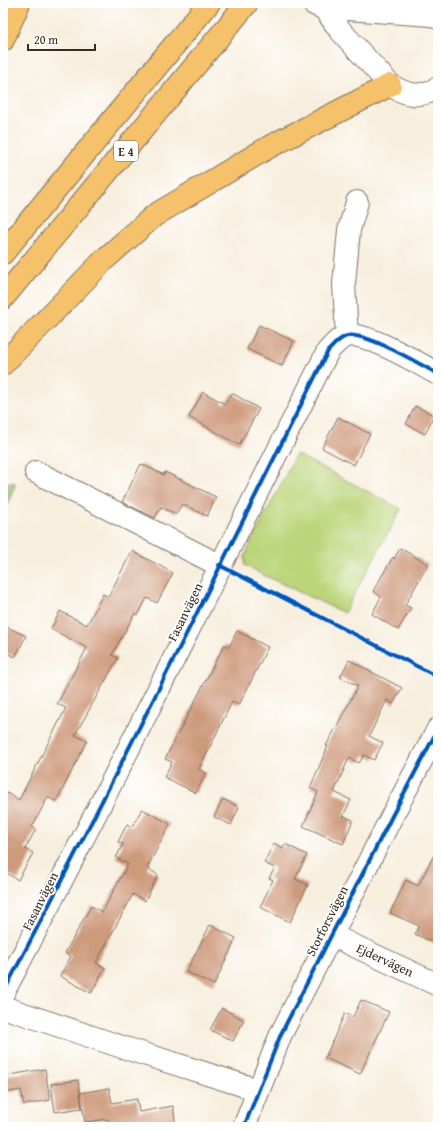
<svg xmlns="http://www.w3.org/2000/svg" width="441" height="1130" viewBox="0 0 441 1130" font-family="'Gentium Book Plus',serif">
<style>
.green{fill:#bcd57a;stroke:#7c804c}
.forest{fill:#95b66a;stroke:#687044}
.building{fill:#ce9a7c}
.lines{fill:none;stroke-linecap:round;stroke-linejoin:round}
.minor-casing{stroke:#7d6f61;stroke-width:24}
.highway-casing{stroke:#7d6f61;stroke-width:24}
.minor{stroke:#fff;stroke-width:22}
.highway{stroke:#f5c16b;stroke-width:22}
.cycleway-casing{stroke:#fff;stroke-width:6}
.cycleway{stroke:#0057b8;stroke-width:4}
.labels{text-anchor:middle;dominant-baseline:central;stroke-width:4;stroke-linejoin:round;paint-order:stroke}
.shield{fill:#fff;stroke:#766a62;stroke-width:1}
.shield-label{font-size:12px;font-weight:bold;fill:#3b2a1e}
.street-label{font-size:13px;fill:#3b2a1e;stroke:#fff}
</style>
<rect width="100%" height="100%" fill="#fff"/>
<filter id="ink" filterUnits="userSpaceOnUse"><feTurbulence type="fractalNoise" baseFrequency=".025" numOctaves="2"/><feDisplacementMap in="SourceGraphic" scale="8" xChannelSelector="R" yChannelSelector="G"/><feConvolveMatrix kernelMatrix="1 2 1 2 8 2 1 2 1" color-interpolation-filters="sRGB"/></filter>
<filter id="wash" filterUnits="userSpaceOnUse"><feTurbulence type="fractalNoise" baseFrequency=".012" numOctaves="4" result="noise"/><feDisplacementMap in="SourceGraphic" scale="16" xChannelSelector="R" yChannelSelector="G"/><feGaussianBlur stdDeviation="0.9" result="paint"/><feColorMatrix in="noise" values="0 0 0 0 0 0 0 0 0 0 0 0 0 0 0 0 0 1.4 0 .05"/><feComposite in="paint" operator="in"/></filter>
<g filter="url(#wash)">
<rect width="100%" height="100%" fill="#f7eedd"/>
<path class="green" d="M296 454 401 509 344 613 253 570 245 565V557L248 549Z"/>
<path class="forest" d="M3 482 16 483 3 516Z"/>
<g id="blocks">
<g class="building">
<path d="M259 325 294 341 282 366 247 349Z"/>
<path d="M203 392 225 404 232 393 259 409 239 445 189 417Z"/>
<path d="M415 406 434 415 425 434 406 424Z"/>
<path d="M338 417 370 434 354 465 322 448Z"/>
<path d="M141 464 164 475 165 472 216 497 207 516 182 504 176 514 161 507 155 518 122 502Z"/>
<path d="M400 548 428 564 405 605 411 608 398 630 372 614 381 597 373 591 393 557 394 559Z"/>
<path d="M132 551 173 573 157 603 147 598 138 615 135 613 112 655 118 658 75 735 87 741 56 802 48 797 32 827 36 829 25 849 33 853 18 880 3 871V791L19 800 66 708 57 704 87 648 51 629 60 611 87 625 103 594 108 597Z"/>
<path d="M3 625 26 636 15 657 3 651Z"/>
<path d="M237 631 268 647 239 705 232 702 199 769 206 773 196 793 164 777 172 762 165 759 224 645 229 647Z"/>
<path d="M349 660 402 688 393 704 387 700 369 736 383 743 374 760 364 755 359 763 349 758 334 792 351 800 343 816 353 820 343 844 303 826 318 792 310 788 328 746H326L358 686 340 677Z"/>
<path d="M223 799 239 807 231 825 214 817Z"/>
<path d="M142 809 170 824 147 868 158 875 145 901 133 894 96 963 105 968 91 993 60 976 71 956 65 953 91 906 102 912 128 864 116 858 123 844 118 842 127 824 132 827Z"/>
<path d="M274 843 283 848 285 844 307 855 295 879 308 885 290 922 260 907 273 880 269 878 275 868 264 863Z"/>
<path d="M438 847V945L415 934 419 926 390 913 406 880 418 886Z"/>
<path d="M210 925 236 938 214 985 186 972Z"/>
<path d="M361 1000 389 1012 360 1074 325 1058 345 1013 353 1017Z"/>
<path d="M222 1008 244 1020 233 1041 210 1030Z"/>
<path d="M45 1069 50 1100 24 1105 21 1090 3 1093V1076Z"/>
<path d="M78 1080 82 1108 55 1112 51 1084Z"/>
<path d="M109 1088 112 1103 137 1099 139 1112 173 1106 176 1127H108V1119L85 1122 80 1093Z"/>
</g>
</g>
</g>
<g filter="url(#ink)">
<use href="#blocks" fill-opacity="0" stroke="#7d6f61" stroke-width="1"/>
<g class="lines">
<g class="minor-casing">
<g id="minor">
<path d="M314 4 325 9H347L431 15 438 18"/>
<path d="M325 9 339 29 390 85C408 96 419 98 438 88"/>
<path d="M347 336 344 284 349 230 357 202"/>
<path d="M36 472 219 565"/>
<path d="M331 935 438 985"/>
<path d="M3 993C115 781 220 565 328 351 334 345 339 338 347 336 365 331 421 365 438 374"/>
<path d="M3 1007 122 1047 258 1090"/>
<path d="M244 1127 281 1034 392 816 438 729"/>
</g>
</g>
<g class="highway-casing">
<g id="highway">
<path d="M3 40 19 3"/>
<path d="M3 253 209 3"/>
<path d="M3 298 247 3"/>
<path d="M3 364 106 258 155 215 269 147 390 85"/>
</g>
</g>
<use href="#minor" class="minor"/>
<use href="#highway" class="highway"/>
<g class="cycleway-casing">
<g id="cycleway">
<path d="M219 565 438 677"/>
<path d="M3 993C115 781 220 565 328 351 334 345 339 338 347 336 365 331 421 365 438 374"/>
<path d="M244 1127 281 1034 392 816 438 729"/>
</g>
</g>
<use href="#cycleway" class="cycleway"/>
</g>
</g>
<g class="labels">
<rect class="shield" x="114" y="141" width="24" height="20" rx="3"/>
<g class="shield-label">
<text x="126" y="151">E 4</text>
</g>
<g class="street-label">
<text transform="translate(185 612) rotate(-64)">Fasanvägen</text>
<text transform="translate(40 901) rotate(-63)">Fasanvägen</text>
<text transform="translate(327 921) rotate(-63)">Storforsvägen</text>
<text transform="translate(385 960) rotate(25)">Ejdervägen</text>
</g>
</g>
<rect width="441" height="1130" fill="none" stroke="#fff" stroke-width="16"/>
<path d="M28 44v6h67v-6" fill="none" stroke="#3b2a1e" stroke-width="2"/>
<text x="34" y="44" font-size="12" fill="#3b2a1e" stroke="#ffffff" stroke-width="3" paint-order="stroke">20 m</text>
</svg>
